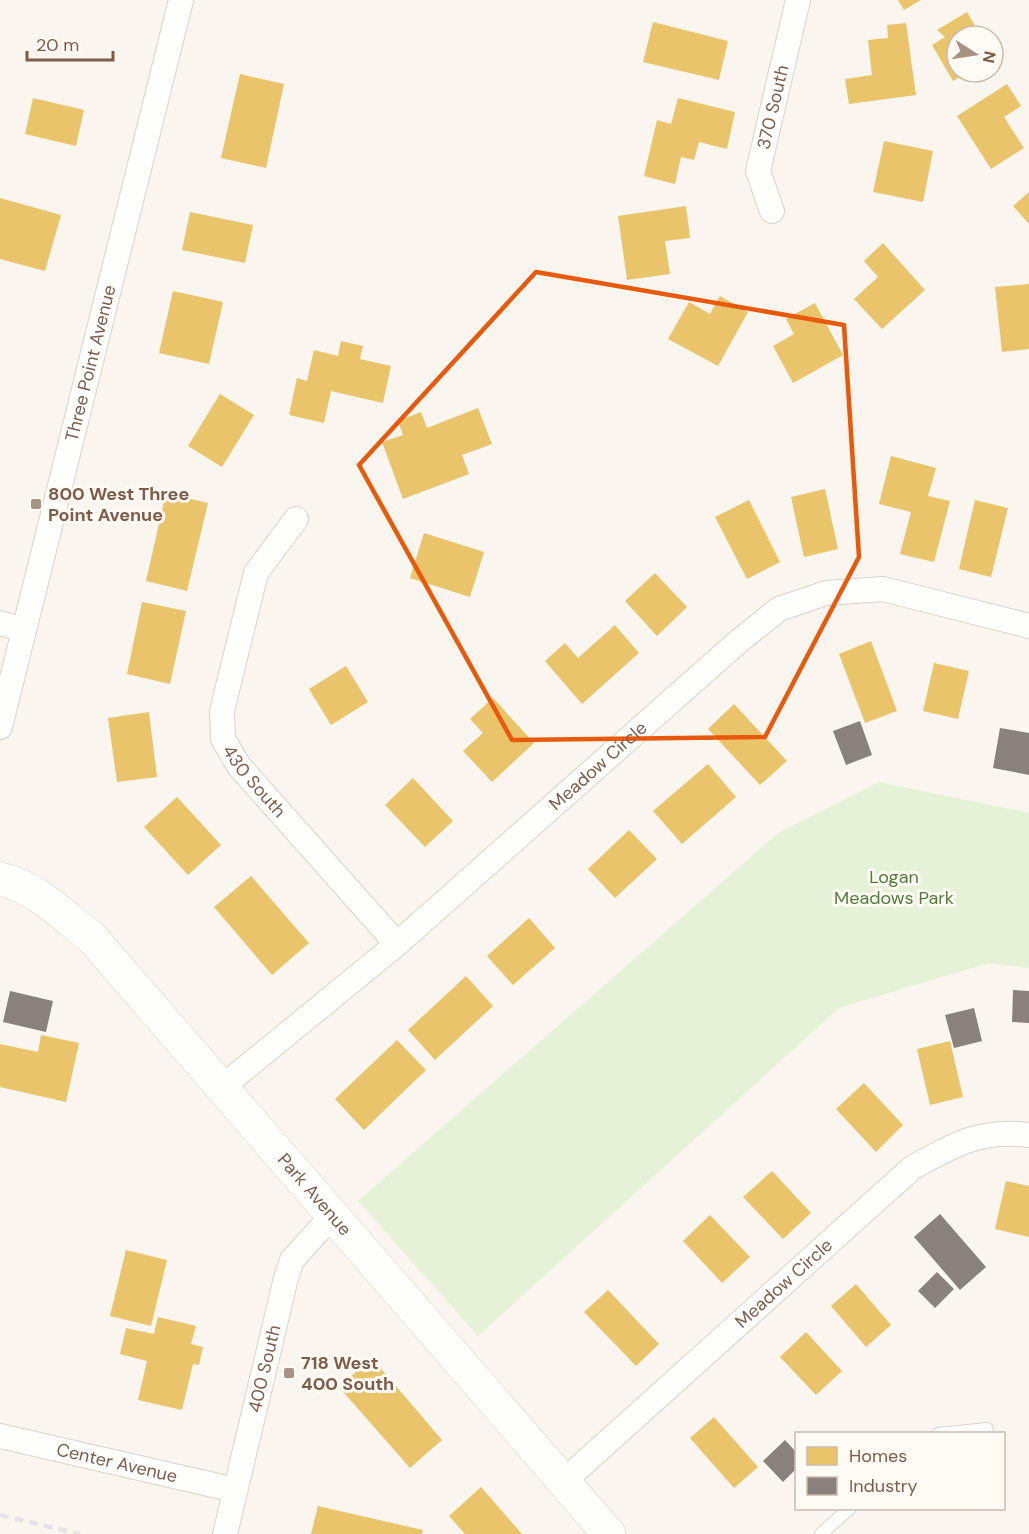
<svg xmlns="http://www.w3.org/2000/svg" width="1029" height="1534" viewBox="0 0 1029 1534" font-family="'DM Sans',sans-serif">
<style>
.green{fill:#e6f2d8}
.homes{fill:#e9c46a}
.industry{fill:#8a817c}
.lines{fill:none;stroke-linecap:round;stroke-linejoin:round}
.lane-casing{stroke:#dad3cc;stroke-width:14}
.street-casing{stroke:#dad3cc;stroke-width:26}
.secondary-casing{stroke:#dad2ca;stroke-width:34}
.lane{stroke:#fefefd;stroke-width:12}
.street{stroke:#fefefd;stroke-width:24}
.secondary{stroke:#fefefd;stroke-width:33}
.rail{stroke:#e6e3e7;stroke-width:4.5;stroke-dasharray:9 6;stroke-linecap:butt}
.marked{fill:none;stroke:#e8590c;stroke-width:4.5;stroke-linejoin:round}
.poi-dot{fill:#a99283;stroke:#fffaf3;stroke-width:2}
.labels{text-anchor:middle;dominant-baseline:central;stroke-width:6;stroke-linejoin:round;paint-order:stroke}
.street-label{font-size:18px;fill:#7e5c49;stroke:#fffaf3}
.poi-label{font-size:18px;font-weight:bold;fill:#7e5c49;stroke:#fffaf3;text-anchor:start}
.park-label{font-size:18px;fill:#507f3c;stroke:#fffaf3}
</style>
<rect width="100%" height="100%" fill="#faf6ef"/>
<path class="green" d="M879 782 1029 813V968L989 963 839 1008 478 1336 358 1201 778 833Z"/>
<g class="homes">
<path d="M898 0H921L904 10Z"/>
<path d="M967 12 981 36H957V72H968L953 81 932 45 945 37 937 30Z"/>
<path d="M653 22 728 41 719 80 643 62Z"/>
<path d="M906 23 916 95 849 104 845 79 872 75 868 40 888 38 887 25Z"/>
<path d="M240 74 284 84 266 168 221 158Z"/>
<path d="M1007 84 1021 106 1004 117 1024 148 991 169 957 116Z"/>
<path d="M33 98 84 110 76 146 25 134Z"/>
<path d="M678 98 735 112 727 149 699 142 694 160 681 157 675 184 644 176 657 120 671 124Z"/>
<path d="M884 141 933 151 923 202 873 192Z"/>
<path d="M1029 192V224L1013 206Z"/>
<path d="M0 198 61 215 45 271 0 259Z"/>
<path d="M686 206 690 238 665 241 670 274 627 280 618 216Z"/>
<path d="M190 212 253 225 245 263 182 250Z"/>
<path d="M883 243 925 290 882 329 854 299 878 277 864 261Z"/>
<path d="M1029 284V349L1002 352 995 287Z"/>
<path d="M173 291 223 302 209 364 159 353Z"/>
<path d="M720 296 748 312 718 366 668 339 689 302 710 314Z"/>
<path d="M815 303 843 355 793 383 773 346 794 334 786 319Z"/>
<path d="M341 341 363 346 360 359 391 366 383 403 331 391 324 423 289 415 297 378 307 381 314 350 338 356Z"/>
<path d="M220 394 254 415 222 467 188 446Z"/>
<path d="M478 408 492 444 462 455 469 474 403 499 382 442 403 435 398 421 421 412 427 428Z"/>
<path d="M891 456 936 468 928 496 950 501 934 562 900 554 911 512 879 504Z"/>
<path d="M825 489 838 549 804 557 791 497Z"/>
<path d="M166 493 208 503 187 591 146 581Z"/>
<path d="M749 500 780 562 747 579 715 517Z"/>
<path d="M975 500 1008 508 991 577 959 569Z"/>
<path d="M424 533 484 552 470 597 410 578Z"/>
<path d="M655 573 687 607 657 636 625 601Z"/>
<path d="M142 602 186 611 170 684 127 674Z"/>
<path d="M615 625 639 653 582 704 545 661 565 643 578 658Z"/>
<path d="M871 641 897 711 865 723 839 654Z"/>
<path d="M934 663 969 671 958 719 923 711Z"/>
<path d="M346 666 368 702 331 725 309 689Z"/>
<path d="M493 698 534 743 492 782 463 751 483 733 470 719Z"/>
<path d="M734 704 787 761 760 785 708 729Z"/>
<path d="M149 712 157 777 117 782 108 718Z"/>
<path d="M708 764 736 797 682 844 653 811Z"/>
<path d="M413 778 453 821 425 847 385 805Z"/>
<path d="M177 797 221 845 188 875 144 827Z"/>
<path d="M629 830 657 859 615 898 588 869Z"/>
<path d="M251 876 309 943 272 975 214 907Z"/>
<path d="M529 918 555 948 513 985 487 956Z"/>
<path d="M466 976 493 1006 435 1060 408 1030Z"/>
<path d="M41 1035 79 1043 66 1102 0 1087V1044L38 1052Z"/>
<path d="M397 1040 426 1070 364 1130 335 1099Z"/>
<path d="M950 1041 963 1097 930 1105 917 1049Z"/>
<path d="M864 1083 903 1125 876 1152 836 1109Z"/>
<path d="M772 1171 811 1213 783 1239 743 1197Z"/>
<path d="M1006 1181 1029 1186V1237L995 1229Z"/>
<path d="M710 1215 750 1257 722 1283 683 1241Z"/>
<path d="M126 1250 167 1260 151 1326 110 1316Z"/>
<path d="M856 1284 891 1325 866 1347 831 1306Z"/>
<path d="M608 1290 659 1344 636 1366 584 1312Z"/>
<path d="M158 1317 196 1326 191 1344 203 1347 199 1365 193 1364 182 1410 138 1400 147 1361 120 1354 126 1328 154 1334Z"/>
<path d="M806 1332 842 1371 816 1395 780 1357Z"/>
<path d="M372 1358 442 1440 410 1468 339 1387Z"/>
<path d="M714 1417 758 1467 734 1488 690 1438Z"/>
<path d="M481 1487 522 1534H465L449 1516Z"/>
<path d="M318 1506 423 1530 422 1534H311Z"/>
</g>
<g class="industry">
<path d="M860 721 872 755 846 765 833 731Z"/>
<path d="M1000 728 1029 733V775L993 768Z"/>
<path d="M1013 990 1029 991V1023L1012 1022Z"/>
<path d="M10 991 53 1001 46 1032 3 1022Z"/>
<path d="M974 1008 982 1041 954 1048 945 1015Z"/>
<path d="M940 1214 986 1267 960 1290 914 1237Z"/>
<path d="M937 1272 954 1289 935 1308 918 1291Z"/>
<path d="M785 1440 796 1452V1469L783 1482 763 1461Z"/>
</g>
<g class="lines">
<g class="lane-casing">
<g id="lane">
<path d="M938 1434 987 1429"/>
<path d="M821 1534 850 1508"/>
</g>
</g>
<g class="street-casing">
<g id="street">
<path id="s1" d="M772 211 758 171 798 0"/>
<path id="s2" d="M296 519 256 573 222 711 223 739 239 766 397 944"/>
<path d="M0 623 24 630"/>
<path id="s3" d="M0 727 181 0"/>
<path id="s4" d="M221 1088 397 944 739 641 779 609 826 593 883 589 1029 626"/>
<path id="s5" d="M0 1436 235 1490"/>
<path id="s6" d="M563 1482 912 1168C953 1145 980 1129 1029 1135"/>
<path id="s7" d="M225 1534 286 1278 292 1260 331 1217"/>
</g>
</g>
<g class="secondary-casing">
<g id="secondary">
<path id="s8" d="M0 879C35 886 65 917 92 938L609 1534"/>
</g>
</g>
<use href="#lane" class="lane"/>
<use href="#street" class="street"/>
<use href="#secondary" class="secondary"/>
<path class="rail" d="M0 1515 80 1534"/>
</g>
<path class="marked" d="M536 272 844 325 859 557 765 737 512 740 359 465Z"/>
<g class="poi-dot">
<rect x="30" y="498" width="12" height="12" rx="3"/>
<rect x="283" y="1367" width="12" height="12" rx="3"/>
</g>
<g class="labels">
<g class="street-label">
<text stroke="none"><textPath href="#s1" startOffset="108">370 South</textPath></text>
<text stroke="none"><textPath href="#s3" startOffset="375">Three Point Avenue</textPath></text>
<text stroke="none"><textPath href="#s4" startOffset="496">Meadow Circle</textPath></text>
<text stroke="none"><textPath href="#s2" startOffset="290">430 South</textPath></text>
<text stroke="none"><textPath href="#s8" startOffset="450">Park Avenue</textPath></text>
<text stroke="none"><textPath href="#s6" startOffset="297">Meadow Circle</textPath></text>
<text stroke="none"><textPath href="#s7" startOffset="170">400 South</textPath></text>
<text stroke="none"><textPath href="#s5" startOffset="120">Center Avenue</textPath></text>
</g>
<g class="poi-label">
<text x="48" y="494">800 West Three<tspan x="48" dy="21">Point Avenue</tspan></text>
<text x="301" y="1363">718 West<tspan x="301" dy="21">400 South</tspan></text>
</g>
<g class="park-label">
<text x="894" y="877">Logan<tspan x="894" dy="21">Meadows Park</tspan></text>
</g>
</g>
<rect x="795" y="1432" width="210" height="78" fill="#fffaf3" stroke="#cbbbaf" stroke-width="1.5"/>
<rect x="807" y="1447" width="30" height="18" fill="#e9c46a" stroke="#cbbbaf" stroke-width="1.5"/>
<text x="849" y="1462" font-size="18" fill="#7e5c49">Homes</text>
<rect x="807" y="1477" width="30" height="18" fill="#8a817c" stroke="#cbbbaf" stroke-width="1.5"/>
<text x="849" y="1492" font-size="18" fill="#7e5c49">Industry</text>
<g transform="translate(975 54) rotate(102)"><circle r="28" fill="#fffaf3" stroke="#cbbbaf" stroke-width="1.5"/>
<path d="M0-4.5L10 22L0 15L-10 22Z" fill="#a99283"/>
<text y="-9" font-size="16" font-weight="bold" text-anchor="middle" fill="#7e5c49">N</text>
</g>
<path d="M27 51v9h86v-9" fill="none" stroke="#7e5c49" stroke-width="3"/>
<text x="36" y="51" font-size="18" fill="#7e5c49" stroke="#fffaf3" stroke-width="4.5" paint-order="stroke">20 m</text>
</svg>
